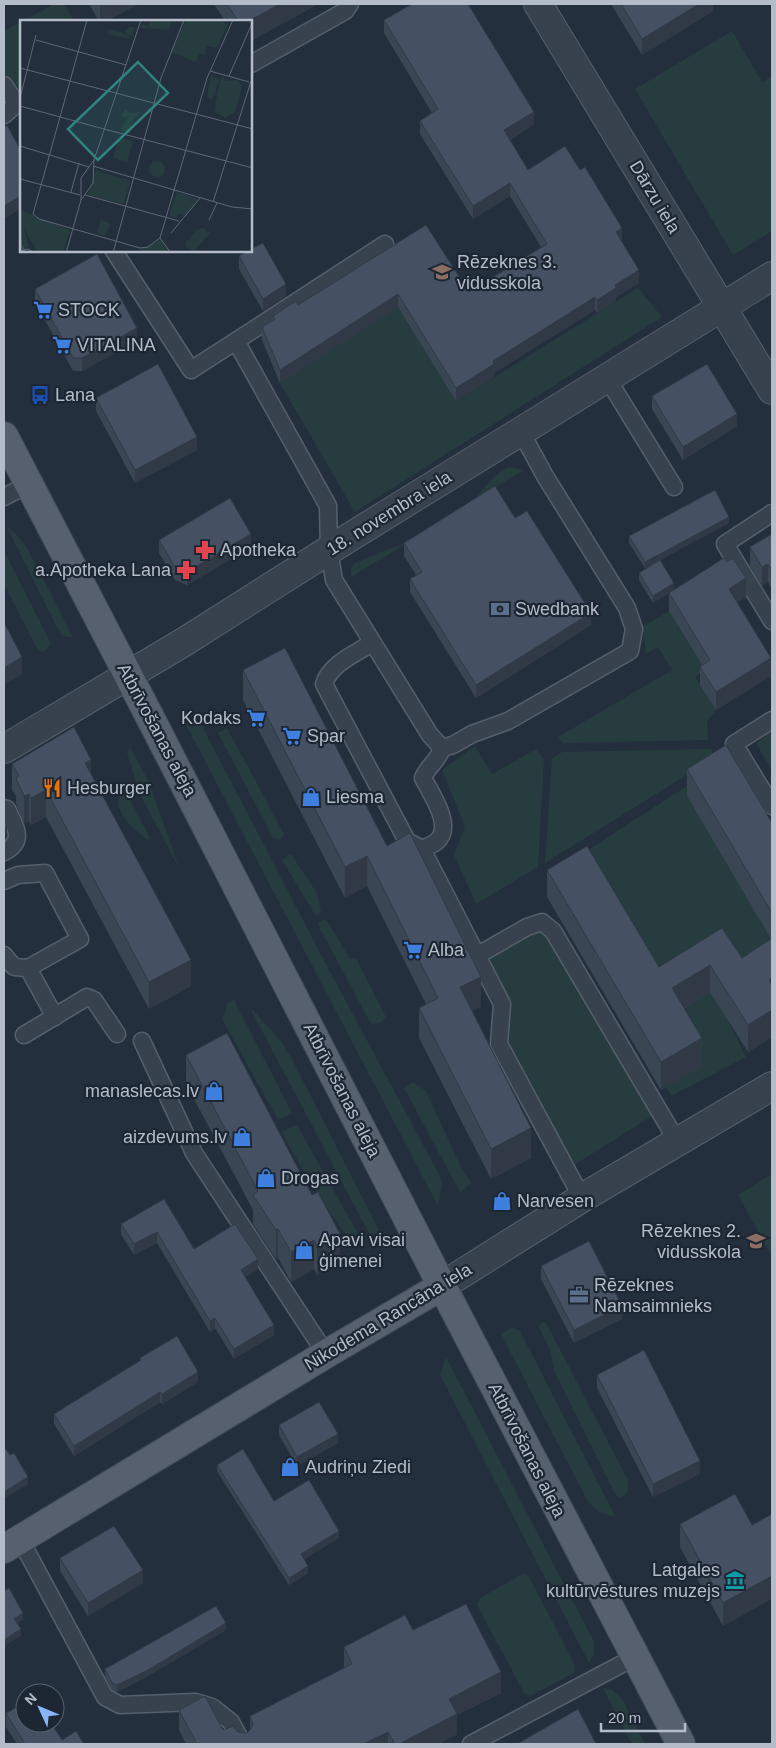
<svg xmlns="http://www.w3.org/2000/svg" width="776" height="1748" viewBox="0 0 776 1748" font-family="Helvetica,sans-serif">
<style>
.green{fill:#263c3f}
.lines{fill:none;stroke-linecap:round;stroke-linejoin:round}
.lane-casing{stroke:#565f6c;stroke-width:19}
.street-casing{stroke:#565f6c;stroke-width:30}
.primary-casing{stroke:#414a57;stroke-width:30}
.lane{stroke:#38414e;stroke-width:16}
.street{stroke:#38414e;stroke-width:28}
.primary{stroke:#56606e;stroke-width:28}
.wall{fill:#3b4654}
.shaded-wall{fill:#303945}
.building{fill:#455162;stroke:#303945}
.labels{text-anchor:middle;dominant-baseline:central;stroke-width:4.5;stroke-linejoin:round;paint-order:stroke}
.street-label{font-size:18px;fill:#b4bcc9;stroke:#1d2633}
.poi-label{font-size:18px;fill:#b4bcc9;stroke:#1d2633;text-anchor:start}
.inset-river{fill:none;stroke:#394c67;stroke-width:2.5}
.inset-road{fill:none;stroke:#5e6776;stroke-width:1}
.view{fill:#308480;fill-opacity:0.15;stroke:#308480;stroke-width:2.5}
.inset-edge{fill:none;stroke:#b4bcc9;stroke-width:2.5}
</style>
<rect width="100%" height="100%" fill="#242f3e"/>
<g class="green">
<path d="M50 4H64L74 21H22L51 6Z"/>
<path d="M21 22V90L8 79 4 73V31Z"/>
<path d="M732 31 762 82 772 76V231L733 255 635 89Z"/>
<path d="M638 288 662 317 355 512 280 383 399 306 456 401Z"/>
<path d="M509 467 524 470 474 500C484 489 495 472 509 467Z"/>
<path d="M6 525 15 533 26 546 73 637H66L61 635Z"/>
<path d="M412 540 351 577V568L355 563Z"/>
<path d="M4 551 51 644 46 650 42 652 36 647 4 584Z"/>
<path d="M669 611 705 670 695 677 716 710 707 722 708 740 563 743 558 737 672 670 658 647 646 654 642 627Z"/>
<path d="M183 719 196 722 202 726 328 968 441 1178 442 1185 438 1206Z"/>
<path d="M227 728 284 834 280 840 273 838 218 733Z"/>
<path d="M772 731V771L756 743Z"/>
<path d="M475 746 492 774 536 749 544 760 538 867 476 904 454 855 465 827 442 770Z"/>
<path d="M130 747 149 782 179 868 139 792 127 752Z"/>
<path d="M711 749 714 758 545 863 552 759 562 752Z"/>
<path d="M701 777 772 938 726 1016 746 1057 671 1096 666 1087 701 1066 580 855Z"/>
<path d="M123 791 128 796 150 838 148 840C137 833 114 813 119 798 120 796 122 794 123 791Z"/>
<path d="M291 854 317 893 321 911 316 916 282 860Z"/>
<path d="M326 919 350 959 356 958 386 1017 380 1023 371 1024 317 923Z"/>
<path d="M542 922 660 1111 566 1170 499 1044 502 1004 478 955Z"/>
<path d="M234 1000 292 1113 278 1120 222 1019 228 1003Z"/>
<path d="M253 1010 281 1041 292 1059 382 1236 376 1239 371 1237 252 1012Z"/>
<path d="M413 1082 426 1091 461 1167 471 1183 460 1192 404 1088Z"/>
<path d="M297 1125 359 1236 360 1248C347 1238 339 1225 330 1212 312 1186 297 1159 281 1132Z"/>
<path d="M772 1174V1256L738 1195Z"/>
<path d="M543 1322 546 1323 628 1480C628 1488 629 1494 620 1498L615 1494 554 1371 550 1349 539 1328V1325Z"/>
<path d="M513 1327 520 1331 615 1516C602 1515 595 1510 587 1500L501 1334Z"/>
<path d="M446 1357 594 1642V1654L589 1663 440 1375Z"/>
<path d="M524 1573 529 1577 575 1665 574 1673 530 1696 524 1693 477 1605 480 1598Z"/>
<path d="M603 1688 612 1690 621 1697 645 1744H632Z"/>
</g>
<g class="lines">
<g class="lane-casing">
<g id="lane">
<path d="M251 64 345 11 350 4"/>
<path d="M4 85 17 104 4 115"/>
<path d="M114 251 191 370 236 341 328 506 329 550 334 580 430 735 442 748 453 745 472 734 508 721 630 651 634 629 627 608 545 476 521 432"/>
<path d="M236 341 385 244"/>
<path d="M607 378 674 487"/>
<path d="M4 497 29 484"/>
<path d="M772 513 725 544 772 621"/>
<path d="M372 643C355 654 330 664 324 684L407 841 422 849 502 1004 499 1044 582 1198"/>
<path d="M772 720 734 744 772 806"/>
<path d="M4 808 7 809C15 826 26 841 4 852"/>
<path d="M422 849C427 847 432 845 436 842 455 827 431 794 423 778 427 767 439 760 442 748"/>
<path d="M4 881 18 875 45 873 80 939 28 968"/>
<path d="M4 955 14 967 28 968 55 1017"/>
<path d="M478 955 527 927 542 922 553 931 677 1141"/>
<path d="M24 1035 87 997 94 1000 117 1034"/>
<path d="M142 1041 194 1153 326 1354"/>
<path d="M20 1539 105 1697 120 1705 196 1702 212 1707 231 1722 243 1744"/>
<path d="M471 1744 635 1657"/>
</g>
</g>
<g class="street-casing">
<g id="street">
<path d="M538 4 772 390"/>
<path d="M4 749 184 642 329 550 772 276"/>
<path d="M442 1286 582 1198 772 1086"/>
</g>
</g>
<g class="primary-casing">
<g id="primary">
<path d="M4 436 153 723 442 1286 681 1744"/>
<path d="M4 1549 326 1354 442 1286"/>
</g>
</g>
<use href="#lane" class="lane"/>
<use href="#street" class="street"/>
<use href="#primary" class="primary"/>
</g>
<g class="wall">
<path d="M89 4H138L106 21H99Z"/>
<path d="M214 4H318L251 41V21H225Z"/>
<path d="M611 4H713V11L642 55Z"/>
<path d="M384 20 534 124 510 140 528 170 622 240 621 241 639 283 616 297V301L597 313 595 310 494 373V377L456 401 398 307 280 383 262 340V327L273 320V316L298 305 426 225 469 292 541 247 510 196 473 219 420 134V121L432 113 384 33Z"/>
<path d="M239 256 286 296 263 311 239 269Z"/>
<path d="M35 289 137 341 82 371H73L35 302Z"/>
<path d="M652 396 737 426 683 460 652 409Z"/>
<path d="M96 398 197 450 135 483 96 411Z"/>
<path d="M515 518 591 625 476 698 410 592V579L416 575 404 556V543Z"/>
<path d="M729 523 660 560 674 589 746 597 737 602 771 676 716 710 700 685V667L702 665 669 611V593L653 603 639 580V573L651 565 645 568 629 543V536Z"/>
<path d="M772 534V589L768 582 762 586 750 566V547Z"/>
<path d="M159 540 251 547 187 585 175 580 159 553Z"/>
<path d="M243 670 387 846 481 1007 472 1011 531 1158 491 1179 419 1038V1008L426 1004 367 886 345 898 243 700Z"/>
<path d="M12 764 91 775 191 986 149 1009 46 817 31 825 29 821 24 823 16 804V796L12 790Z"/>
<path d="M687 769 772 823V1037L748 1052 710 992 684 1009 702 1066 661 1090 547 897V870L659 967 742 958 771 939 687 796Z"/>
<path d="M186 1055 340 1263 317 1275 314 1269 291 1282 278 1258 276 1259 253 1224V1210L186 1084Z"/>
<path d="M164 1199 194 1249 258 1269 245 1277 274 1335 234 1359 215 1328 210 1332 157 1243 134 1255 121 1234V1224Z"/>
<path d="M541 1266 622 1319 574 1343 541 1279Z"/>
<path d="M140 1358 198 1382 162 1404 160 1402 74 1456 54 1424V1414L140 1361Z"/>
<path d="M597 1375 700 1474 653 1497 597 1388Z"/>
<path d="M279 1425 338 1443 297 1466 279 1435Z"/>
<path d="M217 1465 274 1501 339 1538 304 1559 308 1573 289 1585 217 1471Z"/>
<path d="M680 1524 752 1525 723 1626 680 1547Z"/>
<path d="M60 1558 143 1583 88 1616 60 1571Z"/>
<path d="M226 1630 148 1676 117 1692 112 1690 105 1676V1669Z"/>
<path d="M413 1630 501 1693 457 1715V1734L438 1744H186L179 1730V1710L223 1730 238 1732 247 1733 250 1730V1716L344 1668V1647Z"/>
<path d="M6 1713 62 1740 84 1744H17L6 1727Z"/>
</g>
<g class="shaded-wall">
<path d="M100 4H138L106 21H100Z"/>
<path d="M280 4H318L251 41V21H249Z"/>
<path d="M699 4H713V11L642 55V39Z"/>
<path d="M534 112V124L504 143V130Z"/>
<path d="M510 183V196L473 219V206Z"/>
<path d="M21 196V209L4 219V206Z"/>
<path d="M622 228V240L616 245V232Z"/>
<path d="M639 270V283L616 297V301L597 313V300L615 285Z"/>
<path d="M286 284V296L263 311V299Z"/>
<path d="M398 294V307L280 383V370Z"/>
<path d="M595 297V310L494 373V377L456 401V388L493 361Z"/>
<path d="M137 328V341L82 371V358Z"/>
<path d="M737 414V426L683 460V447Z"/>
<path d="M197 437V450L135 483V470Z"/>
<path d="M729 517V523L645 568V562Z"/>
<path d="M251 534V547L187 585V572Z"/>
<path d="M768 564V582L762 586V567Z"/>
<path d="M746 578V597L729 608V589Z"/>
<path d="M674 583V590L653 603V596Z"/>
<path d="M591 613V625L476 698V685Z"/>
<path d="M22 657V674L4 685V668Z"/>
<path d="M771 658V676L716 710V692Z"/>
<path d="M91 760V786L85 763Z"/>
<path d="M46 790V817L31 825V798Z"/>
<path d="M29 794V821L24 823V796Z"/>
<path d="M7 826V833L4 835V828Z"/>
<path d="M367 856V886L345 898V867Z"/>
<path d="M191 960V986L149 1009V982Z"/>
<path d="M710 965V992L672 1016V988Z"/>
<path d="M481 977V1007L460 1017V987Z"/>
<path d="M772 977V1005L769 980Z"/>
<path d="M772 1010V1037L748 1052V1025Z"/>
<path d="M702 1038V1066L661 1090V1062Z"/>
<path d="M531 1128V1158L491 1179V1149Z"/>
<path d="M278 1229V1258L276 1259V1230Z"/>
<path d="M157 1232V1243L134 1255V1244Z"/>
<path d="M340 1234V1263L317 1275V1246Z"/>
<path d="M314 1240V1269L291 1282V1252Z"/>
<path d="M258 1259V1269L241 1280V1270Z"/>
<path d="M622 1306V1319L574 1343V1330Z"/>
<path d="M215 1318V1328L210 1332V1321Z"/>
<path d="M274 1325V1335L234 1359V1349Z"/>
<path d="M198 1372V1382L162 1404V1394Z"/>
<path d="M160 1392V1402L74 1456V1446Z"/>
<path d="M338 1434V1443L297 1466V1457Z"/>
<path d="M700 1461V1474L653 1497V1484Z"/>
<path d="M28 1477V1484L4 1499V1492Z"/>
<path d="M339 1531V1538L301 1561V1554Z"/>
<path d="M308 1566V1573L289 1585V1578Z"/>
<path d="M143 1570V1583L88 1616V1603Z"/>
<path d="M772 1576V1599L723 1626V1603Z"/>
<path d="M23 1613V1620L14 1625V1619Z"/>
<path d="M226 1623V1630L148 1676 117 1692V1685Z"/>
<path d="M21 1629V1636L4 1646V1640Z"/>
<path d="M501 1672V1693L457 1715V1734L438 1744H399L449 1699Z"/>
<path d="M388 1732V1744H363Z"/>
</g>
<g class="building">
<path d="M227 4H280L249 21H238Z"/>
<path d="M412 4H468L534 112 504 130 528 170 565 146 580 170 585 167 622 228 616 232 639 270 615 285 616 288 597 300 595 297 493 361 494 364 456 388 398 294 280 370 262 327 275 319 273 316 296 301 298 305 426 225 469 292 547 244 510 183 473 206 420 121 438 109 384 20Z"/>
<path d="M621 4H699L642 39Z"/>
<path d="M7 125 21 151V196L4 206V127Z"/>
<path d="M263 243 286 284 263 299 239 256 247 251H251V249Z"/>
<path d="M97 254 137 328 82 358H73L35 289Z"/>
<path d="M158 364 197 437 135 470 96 398Z"/>
<path d="M707 364 737 414 683 447 652 396Z"/>
<path d="M495 486 515 518 527 511 591 613 476 685 410 579 422 572 404 543Z"/>
<path d="M715 490 729 517 645 562 629 536Z"/>
<path d="M230 498 251 534 187 572 175 567 159 540Z"/>
<path d="M772 534V571L768 564 762 567 750 547Z"/>
<path d="M724 558 727 562 733 558 746 578 729 589 771 658 716 692 700 667 710 660 669 593Z"/>
<path d="M660 560 674 583 653 596 639 573Z"/>
<path d="M4 622 22 657 4 668Z"/>
<path d="M285 648 387 846 410 833 481 977 460 987 531 1128 491 1149 419 1008 438 998 367 856 345 867 243 670Z"/>
<path d="M74 727 91 760 85 763 191 960 149 982 46 790 31 798 29 794 24 796 16 778 19 776 12 764Z"/>
<path d="M726 745 772 823V913L687 769Z"/>
<path d="M4 820 7 826 4 828Z"/>
<path d="M587 846 659 967 722 928 742 958 772 938V977L769 980 772 985V1010L748 1025 710 965 672 988 702 1038 661 1062 547 870Z"/>
<path d="M227 1033 312 1195 318 1192 340 1234 317 1246 314 1240 291 1252 278 1229 276 1230 253 1195 258 1191 186 1055Z"/>
<path d="M164 1199 194 1249 235 1224 258 1259 241 1270 274 1325 234 1349 215 1318 210 1321 157 1232 134 1244 121 1224Z"/>
<path d="M589 1241 622 1306 574 1330 541 1266Z"/>
<path d="M177 1336 198 1372 162 1394 160 1392 74 1446 54 1414 141 1360 140 1358Z"/>
<path d="M644 1350 700 1461 653 1484 597 1375Z"/>
<path d="M319 1402 338 1434 297 1457 279 1425Z"/>
<path d="M6 1449 10 1455 14 1453 28 1477 4 1492V1451Z"/>
<path d="M243 1449 274 1501 309 1480 339 1531 301 1554 308 1566 289 1578 217 1465Z"/>
<path d="M735 1494 752 1525 772 1514V1576L723 1603 680 1524Z"/>
<path d="M114 1526 143 1570 88 1603 60 1558Z"/>
<path d="M9 1588 23 1613 14 1619 21 1629 4 1640V1591Z"/>
<path d="M466 1604 501 1672 449 1699 457 1714 399 1744H395L388 1732 363 1744H197L179 1710 205 1696 223 1730 233 1726 238 1732 247 1733 251 1729 253 1724 250 1716 352 1664 344 1647 405 1615 413 1630Z"/>
<path d="M216 1606 226 1623 148 1670 117 1685 112 1683 105 1669Z"/>
<path d="M25 1703V1723H51L62 1740 76 1731 84 1744H25L6 1713Z"/>
<path d="M578 1709 596 1744H517Z"/>
</g>
<defs>
<g id="school-bare" transform="scale(1.5)"><path d="M0-5L7-2L0 1L-7-2ZM-4 1L0 2.5L4 1V4Q0 6-4 4Z" fill="#8d6e63" stroke="#1d2633" stroke-width="2.5" paint-order="stroke"/></g>
<g id="supermarket-bare" transform="scale(1.5)"><path d="M-6-5.5h2.5l.6 2H6L4.5 2H-2.5L-4.4-4H-6ZM-1.5 3.2a1.3 1.3 0 1 0 .1 0ZM3 3.2a1.3 1.3 0 1 0 .1 0Z" fill="#3f7fe0" stroke="#1d2633" stroke-width="2.5" paint-order="stroke"/></g>
<g id="bus-bare" transform="scale(1.5)"><path d="M-5-6H5V4H4V6H2V4H-2V6H-4V4H-5ZM-3.5-4V0h7V-4ZM-3.5 1.2v1.5H-2V1.2ZM2 1.2v1.5H3.5V1.2Z" fill="#1a4fb4" stroke="#1d2633" stroke-width="2.5" paint-order="stroke"/></g>
<g id="pharmacy-bare" transform="scale(1.5)"><path d="M-2-6h4v4h4v4h-4v4h-4v-4h-4v-4h4Z" fill="#e0444e" stroke="#1d2633" stroke-width="2.5" paint-order="stroke"/></g>
<g id="bank-bare" transform="scale(1.5)"><path d="M-6-4H6V4H-6ZM0-2.3a2.3 2.3 0 1 0 0 4.6a2.3 2.3 0 1 0 0-4.6Z" fill="#5c6f8a" stroke="#1d2633" stroke-width="2.5" paint-order="stroke"/></g>
<g id="restaurant-bare" transform="scale(1.5)"><path d="M-5-6h1v4h1v-4h1v4h1v-4h1v5L-1.5 .5V6h-2V.5L-5-1ZM5-6V6H3V1.5H1.5Q1.5-4 5-6Z" fill="#e8710a" stroke="#1d2633" stroke-width="2.5" paint-order="stroke"/></g>
<g id="shop-bare" transform="scale(1.5)"><path d="M-5-2.5h2.3a2.7 3.5 0 0 1 5.4 0H5L5.5 6h-11ZM-1.5-2.5h3a1.5 2.3 0 0 0-3 0Z" fill="#3f7fe0" stroke="#1d2633" stroke-width="2.5" paint-order="stroke"/></g>
<g id="office-bare" transform="scale(1.5)"><path d="M-6-3h4V-5.5h4V-3h4V5H-6ZM-1-4.5V-3h2v-1.5ZM-6 0V1H6V0Z" fill="#5c6f8a" stroke="#1d2633" stroke-width="2.5" paint-order="stroke"/></g>
<g id="museum-bare" transform="scale(1.5)"><path d="M0-6L6-3V-2H-6V-3ZM-5-1h2V3h-2ZM-1-1h2V3h-2ZM3-1h2V3H3ZM-6 4H6V6H-6Z" fill="#0f9aa8" stroke="#1d2633" stroke-width="2.5" paint-order="stroke"/></g>
</defs>
<g fill-rule="evenodd">
<use href="#school-bare" x="442" y="272"/>
<use href="#supermarket-bare" x="43" y="310"/>
<use href="#supermarket-bare" x="62" y="345"/>
<use href="#bus-bare" x="40" y="395"/>
<use href="#pharmacy-bare" x="205" y="550"/>
<use href="#pharmacy-bare" x="186" y="570"/>
<use href="#bank-bare" x="500" y="609"/>
<use href="#supermarket-bare" x="256" y="718"/>
<use href="#supermarket-bare" x="292" y="736"/>
<use href="#restaurant-bare" x="52" y="788"/>
<use href="#shop-bare" x="311" y="797"/>
<use href="#supermarket-bare" x="413" y="950"/>
<use href="#shop-bare" x="214" y="1091"/>
<use href="#shop-bare" x="242" y="1137"/>
<use href="#shop-bare" x="266" y="1178"/>
<use href="#shop-bare" x="502" y="1201"/>
<use href="#school-bare" x="756" y="1241"/>
<use href="#shop-bare" x="304" y="1250"/>
<use href="#office-bare" x="579" y="1295"/>
<use href="#shop-bare" x="290" y="1467"/>
<use href="#museum-bare" x="735" y="1580"/>
</g>
<g class="labels">
<g class="street-label">
<text transform="translate(655 197) rotate(59)">Dārzu iela</text>
<text transform="translate(389 513) rotate(-32)">18. novembra iela</text>
<text transform="translate(157 730) rotate(62)">Atbrīvošanas aleja</text>
<text transform="translate(342 1090) rotate(63)">Atbrīvošanas aleja</text>
<text transform="translate(388 1317) rotate(-31)">Nikodema Rancāna iela</text>
<text transform="translate(527 1450) rotate(63)">Atbrīvošanas aleja</text>
</g>
<g class="poi-label">
<text x="457" y="262">Rēzeknes 3.<tspan x="457" dy="21">vidusskola</tspan></text>
<text x="58" y="310">STOCK</text>
<text x="77" y="345">VITALINA</text>
<text x="55" y="395">Lana</text>
<text x="220" y="550">Apotheka</text>
<text x="171" y="570" text-anchor="end">a.Apotheka Lana</text>
<text x="515" y="609">Swedbank</text>
<text x="241" y="718" text-anchor="end">Kodaks</text>
<text x="307" y="736">Spar</text>
<text x="67" y="788">Hesburger</text>
<text x="326" y="797">Liesma</text>
<text x="428" y="950">Alba</text>
<text x="199" y="1091" text-anchor="end">manaslecas.lv</text>
<text x="227" y="1137" text-anchor="end">aizdevums.lv</text>
<text x="281" y="1178">Drogas</text>
<text x="517" y="1201">Narvesen</text>
<text x="741" y="1231" text-anchor="end">Rēzeknes 2.<tspan x="741" dy="21">vidusskola</tspan></text>
<text x="319" y="1240">Apavi visai<tspan x="319" dy="21">ģimenei</tspan></text>
<text x="594" y="1285">Rēzeknes<tspan x="594" dy="21">Namsaimnieks</tspan></text>
<text x="305" y="1467">Audriņu Ziedi</text>
<text x="720" y="1570" text-anchor="end">Latgales<tspan x="720" dy="21">kultūrvēstures muzejs</tspan></text>
</g>
</g>
<g transform="translate(20 20)">
<rect width="232" height="232" fill="#242f3e"/>
<path d="M130 0H152L149 10 120 8 122 4 128 6ZM166 0H199L208 4 197 28 187 26 185 35 179 34 176 42 151 32ZM110 7H115L112 16 108 15 111 19 88 15 89 9 107 14 105 11ZM191 56 200 59 192 80 187 77ZM201 56 205 58 204 61 218 60 222 66 215 92 205 98 194 91ZM105 89 110 93 120 92 113 100 109 114 108 110 105 113 100 111 107 98 101 96ZM99 118 113 121 107 142 93 138ZM129 149a8 8 0 1 1 16 0a8 8 0 1 1-16 0ZM76 150 110 161 104 184 68 175ZM157 172 178 179 165 196 158 194 156 198 149 196ZM0 190 50 210 43 232H17L4 208 9 227 2 229ZM81 199 91 204 84 216 77 213ZM184 208 187 213 192 211 176 229 179 232H170L172 230 166 227V222L177 209ZM141 220 149 233H120L121 229Z" fill="#263c3f"/>
<path class="inset-river" d="M0 209 1 226 6 233"/>
<path class="inset-road" d="M67 0 13 194 19 199 120 228 128 227 140 218M16 20 106 45M0 48 233 109M190 51 229 62M209 56 233 1M0 78 16 15M0 86 84 109M84 109 233 148M0 126 69 147M73 146 212 187 233 189M0 159 60 175M51 172 59 143M65 175 159 201M61 180V158L74 140M193 182 233 55M189 200 197 183M151 213 180 178M140 218 187 58 213 0M140 218 151 233M0 231 8 229 15 233M46 233 61 180 73 163 74 140 121 0M93 233 141 58 164 0"/>
<path class="view" d="M118 42 148 73 78 140 48 109Z"/>
<rect width="232" height="232" class="inset-edge"/>
</g>
<rect width="776" height="1748" fill="none" stroke="#b4bcc9" stroke-width="10"/>
<g transform="translate(40 1708) rotate(314)"><circle r="24" fill="#1d2633" stroke="#59626f"/>
<path d="M0-4L9 19L0 12L-9 19Z" fill="#8ab4f8"/>
<text y="-8" font-size="14" font-weight="bold" text-anchor="middle" fill="#b4bcc9">N</text>
</g>
<path d="M601 1723v8h84v-8" fill="none" stroke="#b4bcc9" stroke-width="2.5"/>
<text x="608" y="1723" font-size="15" fill="#b4bcc9" stroke="#1d2633" stroke-width="4" paint-order="stroke">20 m</text>
</svg>
